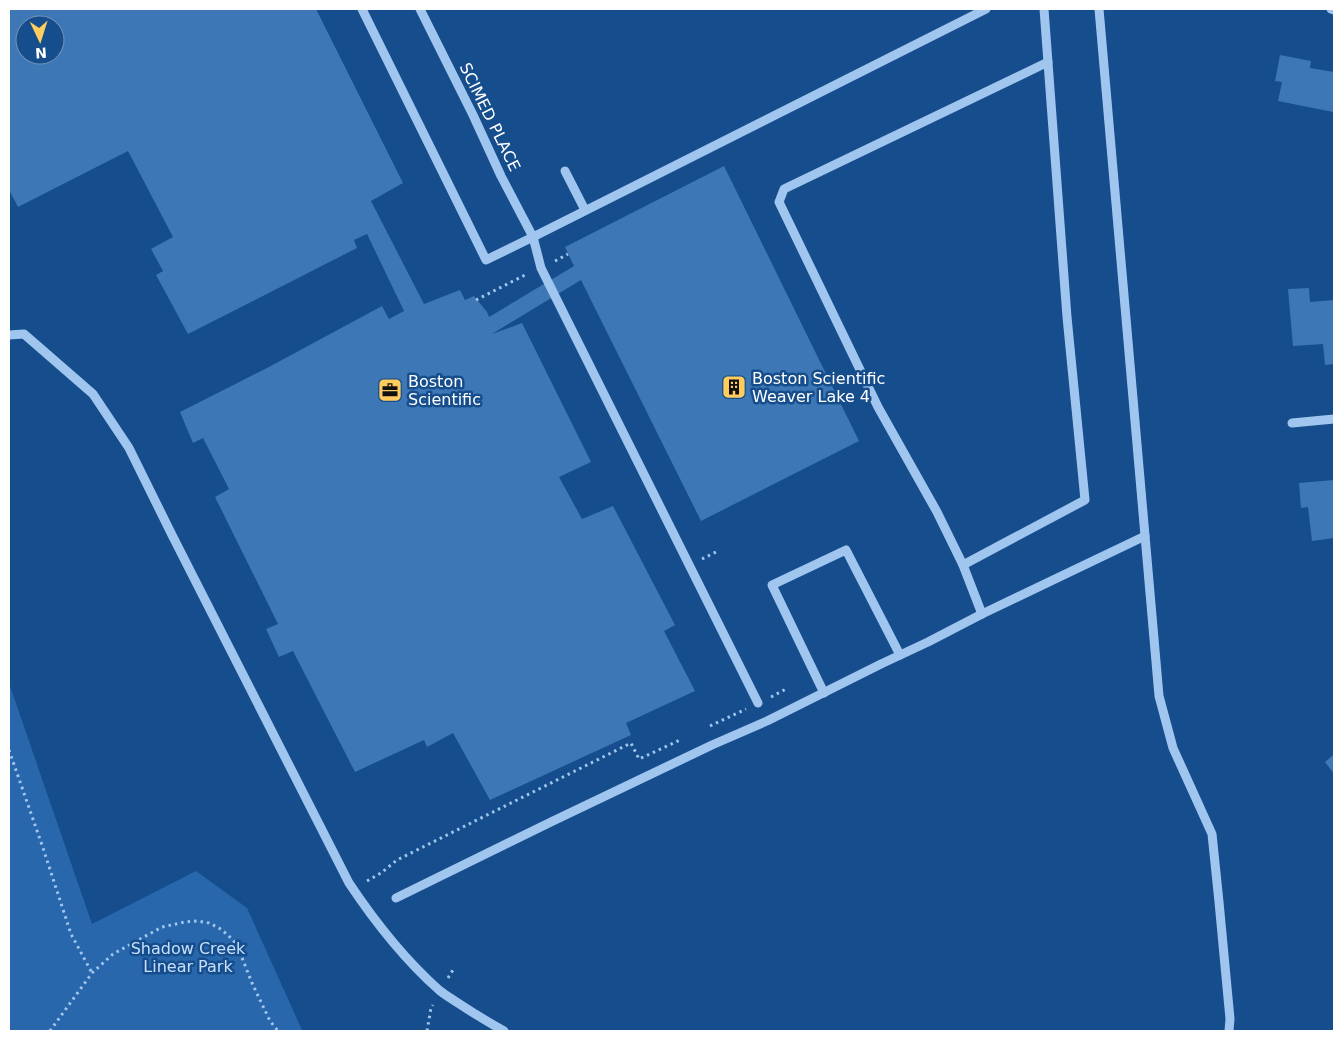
<svg xmlns="http://www.w3.org/2000/svg" width="1343" height="1040" viewBox="0 0 1343 1040" font-family="'DejaVu Sans',sans-serif">
<style>
.green{fill:#2867ab}
.building{fill:#3e77b5;fill-rule:evenodd}
.lines{fill:none;stroke-linecap:round;stroke-linejoin:round}
.path{stroke:#a0c6ef;stroke-width:3;stroke-dasharray:2.5 4;stroke-linecap:butt}
.minor{stroke:#a0c6ef;stroke-width:9}
.labels{text-anchor:middle;dominant-baseline:central;stroke-width:5;stroke-linejoin:round;paint-order:stroke}
.street-label{font-size:16px;fill:#fff;stroke:#164d8c}
.poi-label{font-size:16px;fill:#fff;stroke:#164d8c;text-anchor:start}
.park-label{font-size:16px;fill:#c6e0fb;stroke:#164d8c}
</style>
<rect width="100%" height="100%" fill="#164d8c"/>
<path class="green" d="M9 683 92 924 196 871 247 908 302 1030 314 1031H9Z"/>
<g class="building">
<path d="M9 9H316L403 183 371 201 424 304 460 290 465 300 474 296 487 312 489 317 574 266 565 247 724 166 859 441 701 521 581 280 492 334 522 323 591 462 559 477 582 519 613 506 675 625 664 631 695 691 626 723 631 735 490 800 453 733 427 747 424 740 355 772 293 651 279 657 266 629 278 624 215 497 229 489 203 438 193 443 180 412 267 368 382 306 389 319 404 311 367 234 354 240 357 248 188 334 156 275 163 271 151 249 173 237 128 151 18 207 9 190ZM25 25H55V55H25Z"/>
<path d="M1280 55 1311 61 1310 68 1334 72V104L1333 112 1278 101 1282 82 1275 81Z"/>
<path d="M1309 288 1310 302 1334 300V364L1325 365 1323 344 1293 346 1288 289Z"/>
<path d="M1334 480V538L1312 541 1308 507 1301 508 1299 483Z"/>
<path d="M1334 754V774L1325 762Z"/>
</g>
<g class="lines">
<g class="path">
<path d="M555 261 568 254"/>
<path d="M476 300 527 274"/>
<path d="M702 559 718 551"/>
<path d="M771 697 786 689"/>
<path d="M710 726 746 709"/>
<path d="M9 750 43 848 71 934 92 973"/>
<path d="M367 881 381 873 397 860 631 743 639 759 680 740"/>
<path d="M448 978 453 970"/>
<path d="M50 1031 92 973 113 954 162 927 185 922 198 921 209 923 219 928 228 935 237 945 252 983 270 1021 278 1031"/>
<path d="M427 1031 431 1008 433 1005"/>
</g>
<g class="minor">
<path d="M362 9 486 260 533 237 986 9"/>
<path d="M420 9 473 115 501 176 533 237 541 268 758 703"/>
<path d="M1099 9 1159 696 1173 748 1212 834 1219 902 1230 1019 1229 1031"/>
<path d="M1331 9 1334 10"/>
<path d="M565 171 585 210"/>
<path d="M9 335 24 334 93 394 129 448 172 535 349 883C375 922 404 959 439 990 445 995 452 999 458 1003 473 1013 488 1022 504 1031"/>
<path d="M1292 423 1334 419"/>
<path d="M963 565 1085 500 1067 317 1044 9"/>
<path d="M982 614 963 565 937 512 878 407 779 202 784 189 1048 62"/>
<path d="M824 693 772 585 846 550 900 655"/>
<path d="M396 898 553 821 712 745 767 721 881 664 928 642 982 614 1145 536"/>
</g>
</g>
<defs>
<g id="building-square" transform="scale(1.25)"><rect x="-9" y="-9" width="18" height="18" rx="4" fill="#ffcd5e" stroke="#164d8c"/><path d="M-4-6H4V6H1V3H-1V6H-4ZM-2.5-4.3h1.7v1.8h-1.7ZM.8-4.3h1.7v1.8H.8ZM-2.5-1h1.7V.8h-1.7ZM.8-1h1.7V.8H.8Z" fill="#111"/></g>
<g id="office-square" transform="scale(1.25)"><rect x="-9" y="-9" width="18" height="18" rx="4" fill="#ffcd5e" stroke="#164d8c"/><path d="M-6-3h4V-5.5h4V-3h4V5H-6ZM-1-4.5V-3h2v-1.5ZM-6 0V1H6V0Z" fill="#111"/></g>
</defs>
<g fill-rule="evenodd">
<use href="#building-square" x="734" y="387"/>
<use href="#office-square" x="390" y="390"/>
</g>
<g class="labels">
<g class="street-label">
<text transform="translate(490 117) rotate(64)">SCIMED PLACE</text>
</g>
<g class="poi-label">
<text x="752" y="378">Boston Scientific<tspan x="752" dy="18">Weaver Lake 4</tspan></text>
<text x="408" y="381">Boston<tspan x="408" dy="18">Scientific</tspan></text>
</g>
<g class="park-label">
<text x="188" y="948">Shadow Creek<tspan x="188" dy="18">Linear Park</tspan></text>
</g>
</g>
<rect width="1343" height="1040" fill="none" stroke="#ffffff" stroke-width="20"/>
<g transform="translate(40 40) rotate(176)"><circle r="24" fill="#164d8c" stroke="#7394ba"/>
<path d="M0-4L9 19L0 12L-9 19Z" fill="#ffcd5e"/>
<text y="-8" font-size="14" font-weight="bold" text-anchor="middle" fill="#ffffff">N</text>
</g>
</svg>
